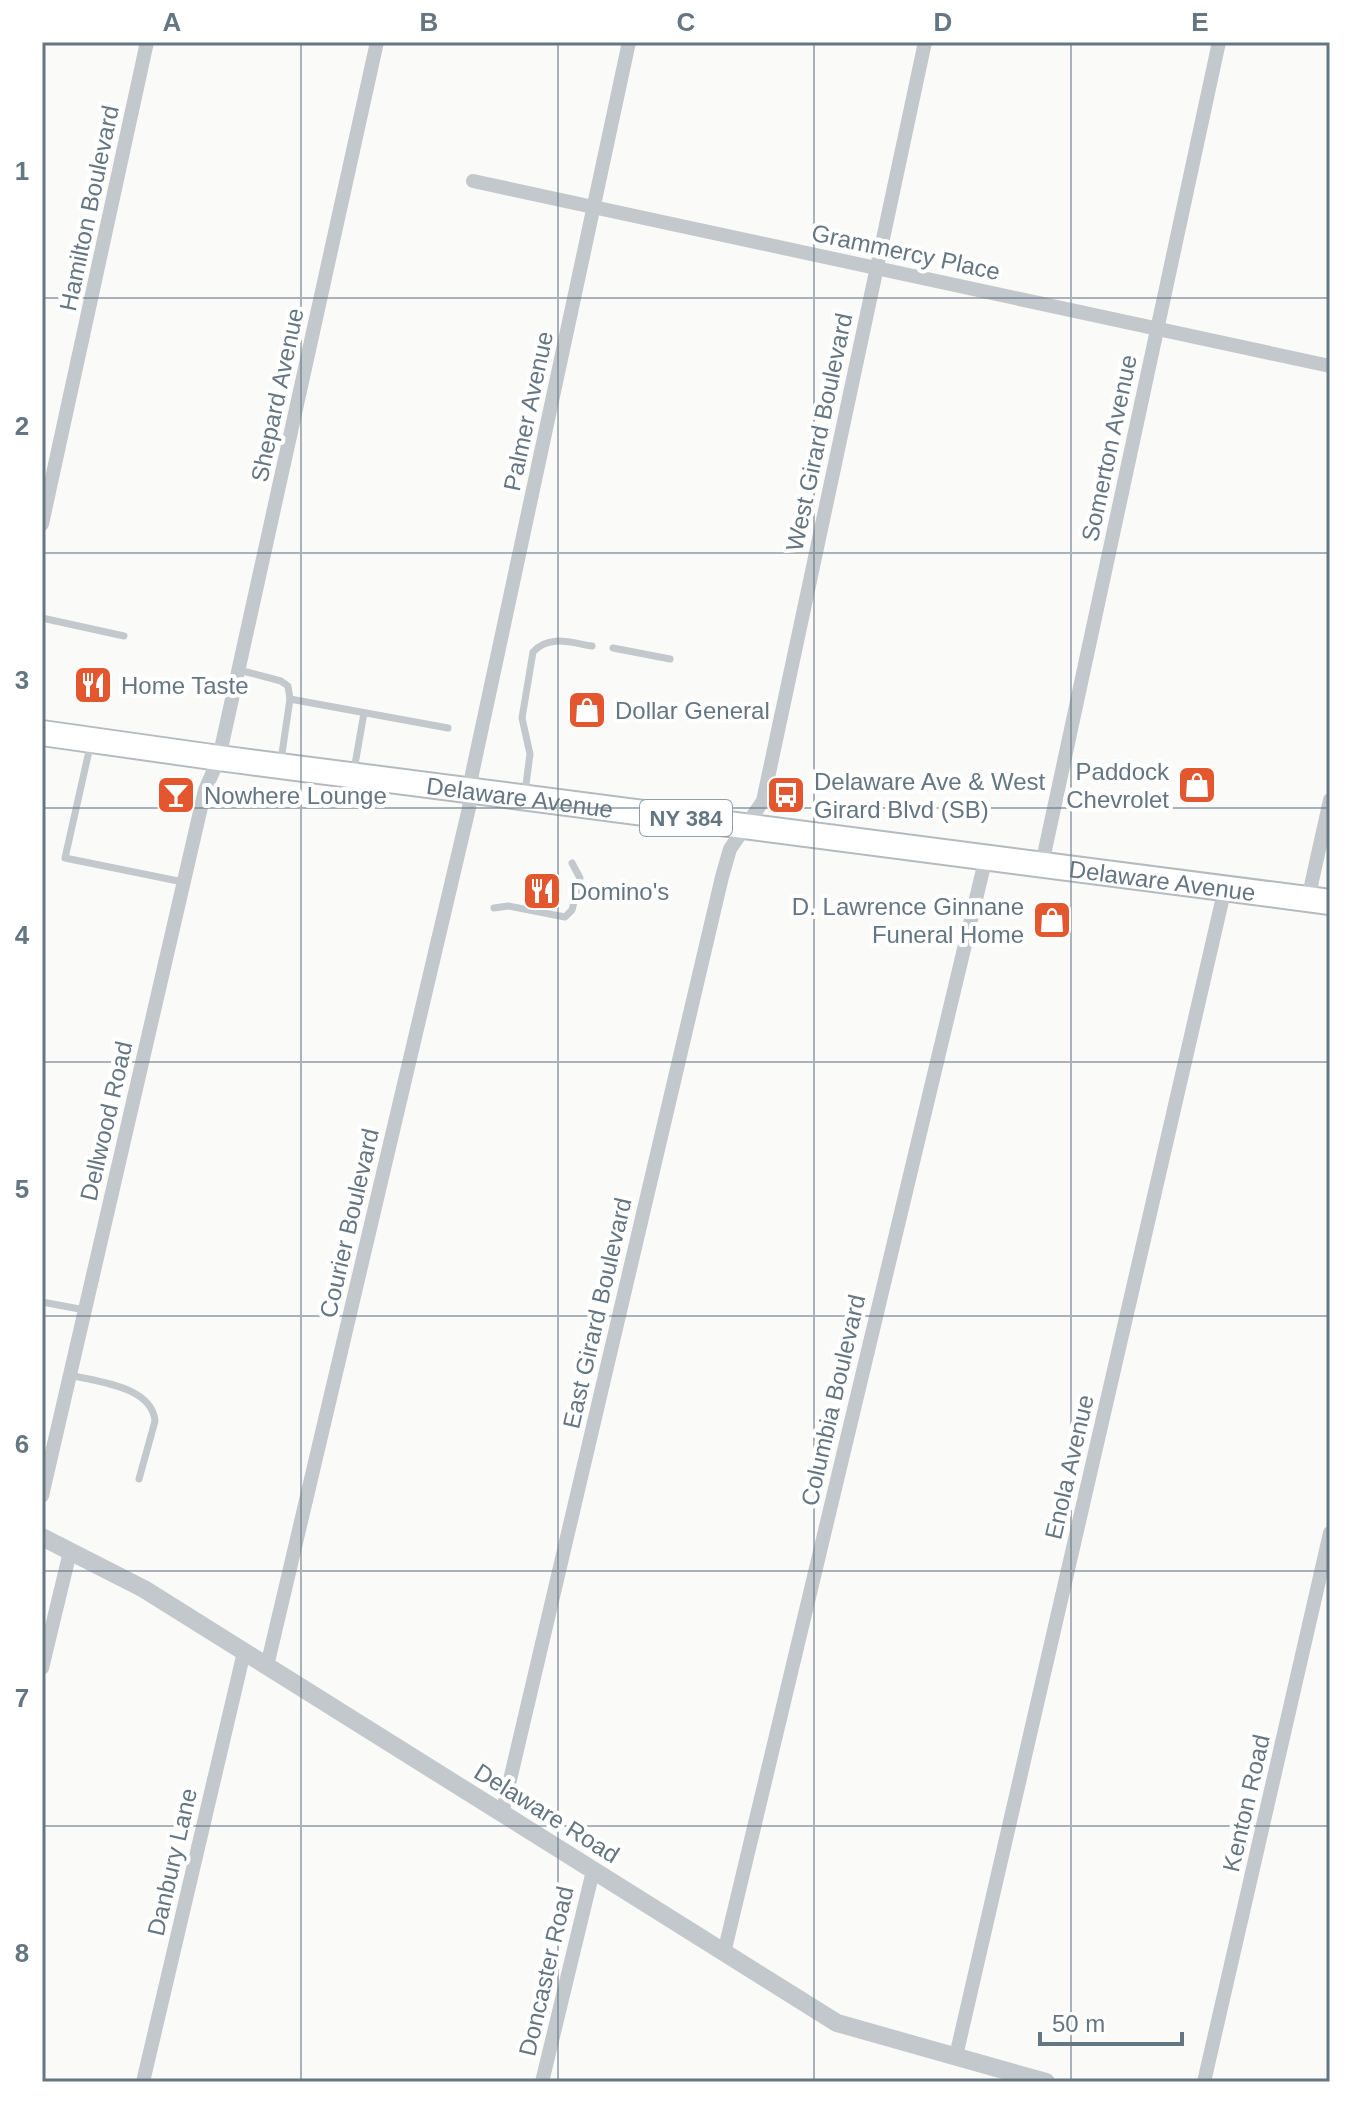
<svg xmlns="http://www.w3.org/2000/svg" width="1372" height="2124" viewBox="0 0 1372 2124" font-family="Helvetica,sans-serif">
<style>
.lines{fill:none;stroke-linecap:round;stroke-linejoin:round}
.primary-casing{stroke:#b5babe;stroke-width:28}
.service{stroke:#c3c8cc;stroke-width:7}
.minor{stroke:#c3c8cc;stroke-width:14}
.tertiary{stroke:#c3c8cc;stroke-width:18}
.primary{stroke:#fff;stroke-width:24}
.grid{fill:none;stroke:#657683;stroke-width:2;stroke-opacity:0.55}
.labels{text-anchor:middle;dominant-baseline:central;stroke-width:8;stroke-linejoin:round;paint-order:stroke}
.shield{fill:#fff;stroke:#939fa8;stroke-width:2}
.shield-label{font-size:22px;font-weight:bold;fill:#657683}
.street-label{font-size:24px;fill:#657683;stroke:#fff}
.poi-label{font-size:24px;fill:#657683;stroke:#fff;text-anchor:start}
.neatline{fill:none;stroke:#657683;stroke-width:3}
.grid-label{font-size:26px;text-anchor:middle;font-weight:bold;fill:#657683}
</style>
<rect width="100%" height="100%" fill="#fafaf8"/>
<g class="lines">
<g class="primary-casing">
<g id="primary">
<path id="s1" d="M42 733 219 758 1330 902"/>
</g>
</g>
<g class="service">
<path d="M42 618 124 636"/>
<path d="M613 648 670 659"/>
<path d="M239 670 281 681 288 686 290 699 281 760"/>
<path d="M290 699 448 728"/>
<path d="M91 742 65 858 183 882"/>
<path d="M354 770 364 713"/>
<path d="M525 792 530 754 522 718 533 652C549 634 572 643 592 646"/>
<path d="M494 908 508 906 565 917 572 910 580 878 572 863"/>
<path d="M42 1302 85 1310"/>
<path d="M70 1375C97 1382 152 1386 155 1421L139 1479"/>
</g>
<g class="minor">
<path d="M473 181 1330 366"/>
<path d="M42 524 147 42"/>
<path d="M1042 864 1219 42"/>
<path d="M1308 899 1330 800"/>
<path d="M42 1496 205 790 219 758 377 42"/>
<path d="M267 1666 469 808 472 774 629 42"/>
<path d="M42 1668 70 1552"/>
<path d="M502 1814 722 877 730 849 763 801 925 42"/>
<path d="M724 1953 986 857"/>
<path d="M956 2056 1225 888"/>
<path d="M143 2082 244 1652"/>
<path d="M542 2082 593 1871"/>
<path d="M1204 2082 1330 1533"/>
</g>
<path class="tertiary" d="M42 1537 144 1589 837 2023 1046 2082"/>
<use href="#primary" class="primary"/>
</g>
<path class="grid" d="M301 42V2082M558 42V2082M814 42V2082M1071 42V2082M42 298H1330M42 553H1330M42 808H1330M42 1062H1330M42 1316H1330M42 1571H1330M42 1826H1330"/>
<defs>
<g id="restaurant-square" transform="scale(2)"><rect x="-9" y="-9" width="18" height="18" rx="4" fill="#e4572e" stroke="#fff"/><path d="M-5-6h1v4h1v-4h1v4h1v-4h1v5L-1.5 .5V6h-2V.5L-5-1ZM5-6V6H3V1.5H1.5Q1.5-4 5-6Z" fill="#fff"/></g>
<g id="shop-square" transform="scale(2)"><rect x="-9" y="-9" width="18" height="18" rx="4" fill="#e4572e" stroke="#fff"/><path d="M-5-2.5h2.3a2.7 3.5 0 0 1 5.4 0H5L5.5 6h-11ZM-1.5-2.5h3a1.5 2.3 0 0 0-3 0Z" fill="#fff"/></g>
<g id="bar-square" transform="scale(2)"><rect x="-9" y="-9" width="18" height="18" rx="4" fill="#e4572e" stroke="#fff"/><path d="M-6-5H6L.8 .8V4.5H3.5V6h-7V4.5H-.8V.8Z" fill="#fff"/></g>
<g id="bus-square" transform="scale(2)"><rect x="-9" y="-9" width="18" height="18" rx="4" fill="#e4572e" stroke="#fff"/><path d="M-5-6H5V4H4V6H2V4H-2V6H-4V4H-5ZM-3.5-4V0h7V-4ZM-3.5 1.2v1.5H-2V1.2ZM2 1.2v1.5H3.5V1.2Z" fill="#fff"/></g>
</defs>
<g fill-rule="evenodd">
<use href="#restaurant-square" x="93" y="685"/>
<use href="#shop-square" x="587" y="710"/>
<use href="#shop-square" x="1197" y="785"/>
<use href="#bar-square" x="176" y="795"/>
<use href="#bus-square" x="786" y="795"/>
<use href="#restaurant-square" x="542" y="891"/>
<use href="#shop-square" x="1052" y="920"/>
</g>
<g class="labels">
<rect class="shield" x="640" y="800" width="92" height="36" rx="6"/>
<g class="shield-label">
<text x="686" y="818">NY 384</text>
</g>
<g class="street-label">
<text transform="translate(89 208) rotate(-78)">Hamilton Boulevard</text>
<text transform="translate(906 252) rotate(12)">Grammercy Place</text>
<text transform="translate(277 395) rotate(-78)">Shepard Avenue</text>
<text transform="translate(528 411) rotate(-78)">Palmer Avenue</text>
<text transform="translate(819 432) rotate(-78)">West Girard Boulevard</text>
<text transform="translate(1109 448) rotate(-78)">Somerton Avenue</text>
<text stroke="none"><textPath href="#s1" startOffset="482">Delaware Avenue</textPath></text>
<text stroke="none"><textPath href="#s1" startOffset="1130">Delaware Avenue</textPath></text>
<text transform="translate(106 1121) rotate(-77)">Dellwood Road</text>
<text transform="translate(349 1223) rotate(-77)">Courier Boulevard</text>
<text transform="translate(597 1313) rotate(-77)">East Girard Boulevard</text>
<text transform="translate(833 1400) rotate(-77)">Columbia Boulevard</text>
<text transform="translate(1069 1467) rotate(-77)">Enola Avenue</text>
<text transform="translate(1246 1803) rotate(-77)">Kenton Road</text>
<text transform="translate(547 1813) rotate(32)">Delaware Road</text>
<text transform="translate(172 1862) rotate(-77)">Danbury Lane</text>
<text transform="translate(546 1971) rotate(-77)">Doncaster Road</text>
</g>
<g class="poi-label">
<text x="121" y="685">Home Taste</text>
<text x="615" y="710">Dollar General</text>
<text x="1169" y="771" text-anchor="end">Paddock<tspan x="1169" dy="28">Chevrolet</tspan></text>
<text x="814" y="781">Delaware Ave &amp; West<tspan x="814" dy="28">Girard Blvd (SB)</tspan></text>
<text x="204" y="795">Nowhere Lounge</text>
<text x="570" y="891">Domino's</text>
<text x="1024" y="906" text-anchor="end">D. Lawrence Ginnane<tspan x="1024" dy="28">Funeral Home</tspan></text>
</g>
</g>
<rect width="1372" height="2124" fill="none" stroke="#ffffff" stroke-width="88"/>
<path d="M1040 2032v12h142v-12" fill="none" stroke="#657683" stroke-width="4"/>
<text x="1052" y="2032" font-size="24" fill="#657683" stroke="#ffffff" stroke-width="6" paint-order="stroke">50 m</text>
<rect x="44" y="44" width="1284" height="2036" class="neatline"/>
<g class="grid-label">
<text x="172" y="31">A</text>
<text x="429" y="31">B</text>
<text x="686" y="31">C</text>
<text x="943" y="31">D</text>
<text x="1200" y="31">E</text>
<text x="22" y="180">1</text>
<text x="22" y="435">2</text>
<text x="22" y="689">3</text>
<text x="22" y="944">4</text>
<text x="22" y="1198">5</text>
<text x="22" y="1453">6</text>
<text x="22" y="1707">7</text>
<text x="22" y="1962">8</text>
</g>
</svg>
